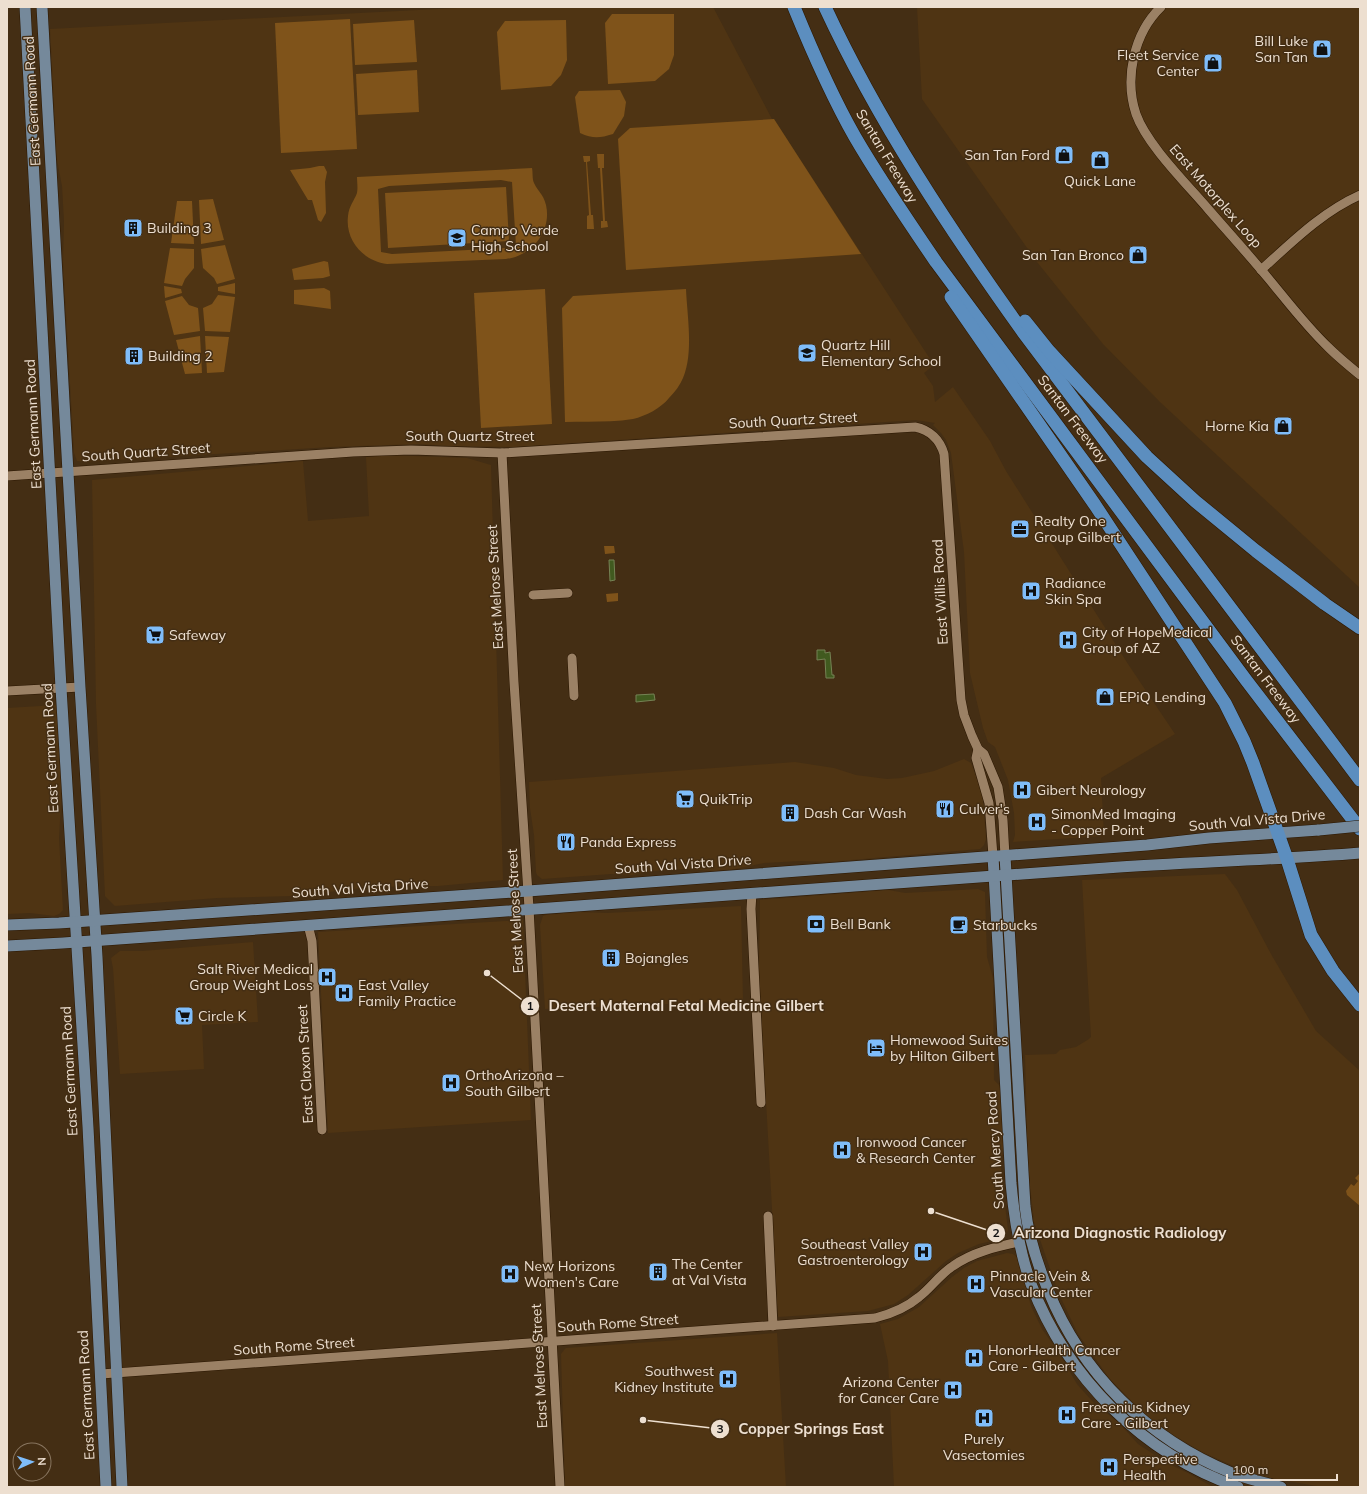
<svg xmlns="http://www.w3.org/2000/svg" width="1367" height="1494" viewBox="0 0 1367 1494" font-family="Mulish,sans-serif">
<style>
.built{fill:#4f3413}
.green{fill:#7f531a;fill-rule:evenodd}
.water{fill:#415a1f;stroke:#758254}
.lines{fill:none;stroke-linecap:round;stroke-linejoin:round}
.minor-casing{stroke:#2a1600;stroke-width:10}
.major-casing{stroke:#2a1600;stroke-width:12}
.highway-casing{stroke:#2a1600;stroke-width:14}
.minor{stroke:#9b8165;stroke-width:9}
.major{stroke:#75899b;stroke-width:11}
.highway{stroke:#5c8ebf;stroke-width:13}
.major-bridge-casing{stroke:#2a1600;stroke-width:12;stroke-linecap:butt}
.major-bridge{stroke:#75899b;stroke-width:11}
.labels{text-anchor:middle;dominant-baseline:central;stroke-width:3;stroke-linejoin:round;paint-order:stroke}
.poi-label{font-size:14px;fill:#eddfd0;stroke:#442e14;text-anchor:start}
.street-label{font-size:14px;fill:#eddfd0;stroke:#442e14}
.leader{fill:none;stroke:#eddfd0;stroke-width:1.5}
.callout-dot{fill:#eddfd0;stroke:#442e14;stroke-width:1.5}
.mark-label{font-size:12px;text-anchor:middle;font-weight:bold;fill:#111}
.callout-label{font-size:15px;text-anchor:middle;font-weight:bold;fill:#eddfd0;stroke:#442e14;stroke-width:3;stroke-linejoin:round;paint-order:stroke}
</style>
<rect width="100%" height="100%" fill="#442e14"/>
<g class="built">
<path d="M476 7H713L772 119H774L934 365 924 373 933 386 935 402 953 387 990 441 1006 471 1128 664 1175 734 1101 778 1104 836 1013 842 1015 835 1014 813 1008 780 995 747 988 742 983 728 970 673 964 552 951 453 946 440 941 433 933 425 935 423 916 420 514 447 451 446 418 444 331 447 85 462 77 461 74 453 63 262 64 221 62 186 57 160 50 29Z"/>
<path d="M917 7H1360V588L1160 402 1103 344 1037 262 922 99Z"/>
<path d="M388 455 467 458 491 465 503 880 438 886 371 887 294 896 217 898 115 906 105 896 96 704 92 480 303 461 308 521 369 516 366 457Z"/>
<path d="M57 705 62 785 59 838 63 910 59 914 54 916 30 913 7 914V708Z"/>
<path d="M964 759 971 763 978 781 983 799 986 839 984 845 980 849 828 862 800 861 764 863 735 869 713 871 684 869 654 871 632 875 611 874 542 879 537 875 536 872 534 835 530 808 529 782 795 762 834 768 856 775 887 779 902 778 934 771Z"/>
<path d="M1225 874 1237 890 1271 954 1316 1031 1360 1071V1487H1322L1264 1477 1236 1467 1202 1452 1175 1436 1146 1416 1109 1378 1078 1334 1058 1292 1034 1222 1028 1168 1025 1055 1056 1054 1060 1050 1076 1047 1089 1039 1091 1037 1082 880Z"/>
<path d="M978 889 985 892 987 957 993 978 994 1080 999 1085 1000 1088 1003 1144 1001 1172 1008 1230 1007 1232 1000 1239 979 1244 958 1253 946 1261 908 1295 894 1304 868 1311 778 1317 759 974 760 900 889 890 905 893Z"/>
<path d="M741 906 743 1001 545 1009 540 925 543 916 546 915 580 912 607 913Z"/>
<path d="M523 920 531 1120 328 1133 318 932Z"/>
<path d="M253 942 258 1022 202 1025 204 1069 120 1074 113 968 111 958 120 951H142Z"/>
<path d="M1007 1253 1013 1254 1018 1258 1031 1306 1042 1329 1057 1350 1077 1384 1084 1392 1094 1403 1119 1423 1138 1444 1167 1463 1188 1473 1213 1487H894L888 1361 880 1324 898 1319 919 1307 952 1277 964 1268 977 1261Z"/>
<path d="M777 1333 786 1487H565L561 1354 564 1350 566 1348Z"/>
</g>
<g class="green">
<path d="M612 14H674V55L669 69 655 81 608 84 605 23Z"/>
<path d="M350 19 357 149 281 153 275 23Z"/>
<path d="M414 20 417 62 355 65 353 24Z"/>
<path d="M566 20 567 60 561 75 551 86 501 90 497 32 505 21Z"/>
<path d="M417 70 419 112 358 115 356 74Z"/>
<path d="M620 90 626 102 624 116 613 134C600 138 593 139 580 133L575 97 579 91Z"/>
<path d="M774 119 861 254 626 270 618 139 630 128Z"/>
<path d="M597 154H604V168H602L605 221H607L608 227 601 228V221H603L600 168H598Z"/>
<path d="M583 156H590V161L587 162 591 215H593L594 229H587V216L589 215 586 162H584Z"/>
<path d="M319 166H324L327 172 325 182 326 213 321 222 318 220 312 200H308L290 170 310 168Z"/>
<path d="M532 168C533 172 532 179 534 183 538 192 543 193 546 205 552 231 532 256 506 259L387 264C363 261 345 240 348 216 349 206 354 201 357 193 358 188 357 181 357 177ZM501 180 512 182 516 246 506 248 392 254 381 252 378 189 389 186Z"/>
<path d="M506 187 509 241 388 248 385 193Z"/>
<path d="M213 199 224 240 201 244 199 200Z"/>
<path d="M177 201H192L194 244 171 243Z"/>
<path d="M225 245 235 279 217 284 214 278 203 268 201 249Z"/>
<path d="M170 248 194 249V268L185 279 182 286 164 283Z"/>
<path d="M324 261 328 262 330 276 323 278 294 280 292 269Z"/>
<path d="M235 283V294L218 291V287Z"/>
<path d="M164 286 181 289 182 293 165 298Z"/>
<path d="M324 288 330 291 331 309 294 304V290Z"/>
<path d="M545 289 552 424 481 428 474 293Z"/>
<path d="M686 289C687 315 694 353 683 378 680 385 675 392 669 398 661 408 646 416 633 419 611 423 587 421 565 422L562 308 573 296Z"/>
<path d="M218 295 235 297 230 332 205 331 203 308 212 304Z"/>
<path d="M182 296 189 305 198 308 200 331 174 335 165 301Z"/>
<path d="M200 336 202 373 185 374 176 340Z"/>
<path d="M205 336 229 337 224 372 207 373Z"/>
<path d="M604 546H614L615 553 605 554Z"/>
<path d="M618 593V601L607 602 606 594Z"/>
<path d="M1360 1173V1206L1347 1195 1346 1191 1351 1184 1354 1186 1358 1181 1355 1178Z"/>
</g>
<g class="water">
<path d="M609 560H614L615 580 610 581Z"/>
<path d="M817 650H825V653L830 652 832 675H834V678H826L825 659 817 660Z"/>
<path d="M654 694 655 700 636 702V695Z"/>
</g>
<g class="lines">
<g class="minor-casing">
<g id="minor">
<path d="M1161 7C1134 33 1124 78 1136 114 1147 145 1187 184 1209 210 1229 233 1249 255 1268 278 1288 302 1306 326 1328 347 1338 357 1349 366 1360 375"/>
<path d="M1261 270C1292 242 1322 212 1360 195"/>
<path d="M502 453 514 682 529 908 560 1487"/>
<path d="M7 476 353 452 411 450 502 453 915 427C930 430 940 440 944 454L961 700 964 715 972 736 978 749 984 754 998 787 1003 820 1005 856"/>
<path d="M533 595 568 593"/>
<path d="M572 658 574 696"/>
<path d="M7 691 80 687"/>
<path d="M978 749 976 758 989 803 993 856"/>
<path d="M752 893 751 909 761 1103"/>
<path d="M308 925 312 941 322 1130"/>
<path d="M768 1216 773 1326"/>
<path d="M101 1374 875 1318C891 1314 906 1308 919 1297 931 1288 940 1274 953 1266 973 1252 996 1247 1019 1242"/>
</g>
</g>
<g class="major-casing">
<g id="major">
<path d="M25 7 61 688 88 1127 106 1487"/>
<path d="M42 7 80 687 97 956 122 1487"/>
<path d="M993 856 1011 1183C1014 1217 1019 1251 1031 1284 1067 1378 1143 1454 1238 1487"/>
<path d="M1005 856 1025 1206C1028 1236 1037 1263 1048 1290 1082 1374 1148 1439 1232 1473 1248 1479 1265 1483 1281 1487"/>
<path d="M7 925 59 923 528 891 1147 845 1209 838 1319 830"/>
<path d="M7 946 63 943C410 918 758 893 1106 868 1190 862 1275 860 1360 853"/>
</g>
</g>
<g class="highway-casing">
<g id="highway">
<path d="M794 7C812 51 831 95 855 137 880 180 908 221 936 262L1246 680 1360 829"/>
<path d="M825 7C878 121 950 230 1023 332L1360 780"/>
<path d="M951 297 1095 505 1225 703 1244 741 1253 763 1287 859 1311 935 1333 971 1360 1005"/>
<path d="M1025 321 1049 351 1147 457 1195 501 1256 551 1325 604 1360 628"/>
</g>
</g>
<use href="#minor" class="minor"/>
<use href="#major" class="major"/>
<use href="#highway" class="highway"/>
<g class="major-bridge-casing">
<path id="major-bridge" d="M1319 830 1360 826"/>
</g>
<use href="#major-bridge" class="major-bridge"/>
</g>
<defs>
<g id="shop-square" transform="scale(1)"><rect x="-9" y="-9" width="18" height="18" rx="4" fill="#7fbdfa" stroke="#442e14"/><path d="M-5-2.5h2.3a2.7 3.5 0 0 1 5.4 0H5L5.5 6h-11ZM-1.5-2.5h3a1.5 2.3 0 0 0-3 0Z" fill="#111"/></g>
<g id="building-square" transform="scale(1)"><rect x="-9" y="-9" width="18" height="18" rx="4" fill="#7fbdfa" stroke="#442e14"/><path d="M-4-6H4V6H1V3H-1V6H-4ZM-2.5-4.3h1.7v1.8h-1.7ZM.8-4.3h1.7v1.8H.8ZM-2.5-1h1.7V.8h-1.7ZM.8-1h1.7V.8H.8Z" fill="#111"/></g>
<g id="school-square" transform="scale(1)"><rect x="-9" y="-9" width="18" height="18" rx="4" fill="#7fbdfa" stroke="#442e14"/><path d="M0-5L7-2L0 1L-7-2ZM-4 1L0 2.5L4 1V4Q0 6-4 4Z" fill="#111"/></g>
<g id="office-square" transform="scale(1)"><rect x="-9" y="-9" width="18" height="18" rx="4" fill="#7fbdfa" stroke="#442e14"/><path d="M-6-3h4V-5.5h4V-3h4V5H-6ZM-1-4.5V-3h2v-1.5ZM-6 0V1H6V0Z" fill="#111"/></g>
<g id="hospital-square" transform="scale(1)"><rect x="-9" y="-9" width="18" height="18" rx="4" fill="#7fbdfa" stroke="#442e14"/><path d="M-5-5h3v3.5h4V-5h3V5h-3V1.5h-4V5h-3Z" fill="#111"/></g>
<g id="supermarket-square" transform="scale(1)"><rect x="-9" y="-9" width="18" height="18" rx="4" fill="#7fbdfa" stroke="#442e14"/><path d="M-6-5.5h2.5l.6 2H6L4.5 2H-2.5L-4.4-4H-6ZM-1.5 3.2a1.3 1.3 0 1 0 .1 0ZM3 3.2a1.3 1.3 0 1 0 .1 0Z" fill="#111"/></g>
<g id="restaurant-square" transform="scale(1)"><rect x="-9" y="-9" width="18" height="18" rx="4" fill="#7fbdfa" stroke="#442e14"/><path d="M-5-6h1v4h1v-4h1v4h1v-4h1v5L-1.5 .5V6h-2V.5L-5-1ZM5-6V6H3V1.5H1.5Q1.5-4 5-6Z" fill="#111"/></g>
<g id="bank-square" transform="scale(1)"><rect x="-9" y="-9" width="18" height="18" rx="4" fill="#7fbdfa" stroke="#442e14"/><path d="M-6-4H6V4H-6ZM0-2.3a2.3 2.3 0 1 0 0 4.6a2.3 2.3 0 1 0 0-4.6Z" fill="#111"/></g>
<g id="cafe-square" transform="scale(1)"><rect x="-9" y="-9" width="18" height="18" rx="4" fill="#7fbdfa" stroke="#442e14"/><path d="M-5.5-4.5H6V0H3Q3 3.5 0 3.5H-2.5Q-5.5 3.5-5.5 0ZM3-3.2v2h1.7v-2ZM-6 4.5H4V6H-6Z" fill="#111"/></g>
<g id="hotel-square" transform="scale(1)"><rect x="-9" y="-9" width="18" height="18" rx="4" fill="#7fbdfa" stroke="#442e14"/><path d="M-6-4.5h1.5V1H6V5H4.5V3h-9V5H-6ZM-4 0a1.8 1.8 0 1 1 3.6 0ZM.5 0V-2.5h3Q6-2.5 6 0Z" fill="#111"/></g>
</defs>
<g fill-rule="evenodd">
<use href="#shop-square" x="1322" y="49"/>
<use href="#shop-square" x="1213" y="63"/>
<use href="#shop-square" x="1064" y="155"/>
<use href="#shop-square" x="1100" y="160"/>
<use href="#building-square" x="133" y="228"/>
<use href="#school-square" x="457" y="238"/>
<use href="#shop-square" x="1138" y="255"/>
<use href="#school-square" x="807" y="353"/>
<use href="#building-square" x="134" y="356"/>
<use href="#shop-square" x="1283" y="426"/>
<use href="#office-square" x="1020" y="529"/>
<use href="#hospital-square" x="1031" y="591"/>
<use href="#supermarket-square" x="155" y="635"/>
<use href="#hospital-square" x="1068" y="640"/>
<use href="#shop-square" x="1105" y="697"/>
<use href="#hospital-square" x="1022" y="790"/>
<use href="#supermarket-square" x="685" y="799"/>
<use href="#restaurant-square" x="945" y="809"/>
<use href="#building-square" x="790" y="813"/>
<use href="#hospital-square" x="1037" y="822"/>
<use href="#restaurant-square" x="566" y="842"/>
<use href="#bank-square" x="816" y="924"/>
<use href="#cafe-square" x="959" y="925"/>
<use href="#building-square" x="611" y="958"/>
<use href="#hospital-square" x="327" y="977"/>
<use href="#hospital-square" x="344" y="993"/>
<use href="#supermarket-square" x="184" y="1016"/>
<use href="#hotel-square" x="876" y="1048"/>
<use href="#hospital-square" x="451" y="1083"/>
<use href="#hospital-square" x="842" y="1150"/>
<use href="#hospital-square" x="923" y="1252"/>
<use href="#building-square" x="658" y="1272"/>
<use href="#hospital-square" x="510" y="1274"/>
<use href="#hospital-square" x="976" y="1284"/>
<use href="#hospital-square" x="974" y="1358"/>
<use href="#hospital-square" x="728" y="1379"/>
<use href="#hospital-square" x="953" y="1390"/>
<use href="#hospital-square" x="1067" y="1415"/>
<use href="#hospital-square" x="984" y="1418"/>
<use href="#hospital-square" x="1109" y="1467"/>
</g>
<g class="labels">
<g class="poi-label">
<text x="1308" y="41" text-anchor="end">Bill Luke<tspan x="1308" dy="16">San Tan</tspan></text>
<text x="1199" y="55" text-anchor="end">Fleet Service<tspan x="1199" dy="16">Center</tspan></text>
<text x="1050" y="155" text-anchor="end">San Tan Ford</text>
<text x="1100" y="181" text-anchor="middle">Quick Lane</text>
<text x="147" y="228">Building 3</text>
<text x="471" y="230">Campo Verde<tspan x="471" dy="16">High School</tspan></text>
<text x="1124" y="255" text-anchor="end">San Tan Bronco</text>
<text x="821" y="345">Quartz Hill<tspan x="821" dy="16">Elementary School</tspan></text>
<text x="148" y="356">Building 2</text>
<text x="1269" y="426" text-anchor="end">Horne Kia</text>
<text x="1034" y="521">Realty One<tspan x="1034" dy="16">Group Gilbert</tspan></text>
<text x="1045" y="583">Radiance<tspan x="1045" dy="16">Skin Spa</tspan></text>
<text x="1082" y="632">City of HopeMedical<tspan x="1082" dy="16">Group of AZ</tspan></text>
<text x="169" y="635">Safeway</text>
<text x="1119" y="697">EPiQ Lending</text>
<text x="1036" y="790">Gibert Neurology</text>
<text x="699" y="799">QuikTrip</text>
<text x="959" y="809">Culver's</text>
<text x="804" y="813">Dash Car Wash</text>
<text x="1051" y="814">SimonMed Imaging<tspan x="1051" dy="16">- Copper Point</tspan></text>
<text x="580" y="842">Panda Express</text>
<text x="830" y="924">Bell Bank</text>
<text x="973" y="925">Starbucks</text>
<text x="625" y="958">Bojangles</text>
<text x="313" y="969" text-anchor="end">Salt River Medical<tspan x="313" dy="16">Group Weight Loss</tspan></text>
<text x="358" y="985">East Valley<tspan x="358" dy="16">Family Practice</tspan></text>
<text x="198" y="1016">Circle K</text>
<text x="890" y="1040">Homewood Suites<tspan x="890" dy="16">by Hilton Gilbert</tspan></text>
<text x="465" y="1075">OrthoArizona –<tspan x="465" dy="16">South Gilbert</tspan></text>
<text x="856" y="1142">Ironwood Cancer<tspan x="856" dy="16">&amp; Research Center</tspan></text>
<text x="909" y="1244" text-anchor="end">Southeast Valley<tspan x="909" dy="16">Gastroenterology</tspan></text>
<text x="672" y="1264">The Center<tspan x="672" dy="16">at Val Vista</tspan></text>
<text x="524" y="1266">New Horizons<tspan x="524" dy="16">Women's Care</tspan></text>
<text x="990" y="1276">Pinnacle Vein &amp;<tspan x="990" dy="16">Vascular Center</tspan></text>
<text x="988" y="1350">HonorHealth Cancer<tspan x="988" dy="16">Care - Gilbert</tspan></text>
<text x="714" y="1371" text-anchor="end">Southwest<tspan x="714" dy="16">Kidney Institute</tspan></text>
<text x="939" y="1382" text-anchor="end">Arizona Center<tspan x="939" dy="16">for Cancer Care</tspan></text>
<text x="1081" y="1407">Fresenius Kidney<tspan x="1081" dy="16">Care - Gilbert</tspan></text>
<text x="984" y="1439" text-anchor="middle">Purely<tspan x="984" dy="16">Vasectomies</tspan></text>
<text x="1123" y="1459">Perspective<tspan x="1123" dy="16">Health</tspan></text>
</g>
<g class="street-label">
<text transform="translate(32 101) rotate(-93)">East Germann Road</text>
<text transform="translate(887 156) rotate(59)">Santan Freeway</text>
<text transform="translate(1216 196) rotate(49)">East Motorplex Loop</text>
<text transform="translate(1073 419) rotate(53)">Santan Freeway</text>
<text transform="translate(793 420) rotate(-3)">South Quartz Street</text>
<text transform="translate(33 424) rotate(-93)">East Germann Road</text>
<text x="470" y="436">South Quartz Street</text>
<text transform="translate(146 452) rotate(-4)">South Quartz Street</text>
<text transform="translate(495 587) rotate(-93)">East Melrose Street</text>
<text transform="translate(940 592) rotate(-93)">East Willis Road</text>
<text transform="translate(1266 679) rotate(53)">Santan Freeway</text>
<text transform="translate(50 748) rotate(-93)">East Germann Road</text>
<text transform="translate(1257 820) rotate(-5)">South Val Vista Drive</text>
<text transform="translate(683 864) rotate(-4)">South Val Vista Drive</text>
<text transform="translate(360 888) rotate(-4)">South Val Vista Drive</text>
<text transform="translate(515 911) rotate(-93)">East Melrose Street</text>
<text transform="translate(305 1064) rotate(-93)">East Claxon Street</text>
<text transform="translate(69 1071) rotate(-93)">East Germann Road</text>
<text transform="translate(995 1150) rotate(-94)">South Mercy Road</text>
<text transform="translate(618 1323) rotate(-4)">South Rome Street</text>
<text transform="translate(294 1346) rotate(-4)">South Rome Street</text>
<text transform="translate(539 1366) rotate(-93)">East Melrose Street</text>
<text transform="translate(86 1395) rotate(-93)">East Germann Road</text>
</g>
</g>
<path class="leader" d="M487 973L530 1006M931 1211L996 1233M643 1420L720 1429"/>
<g class="callout-dot">
<circle cx="487" cy="973" r="4"/>
<circle cx="931" cy="1211" r="4"/>
<circle cx="643" cy="1420" r="4"/>
<circle cx="530" cy="1006" r="10"/>
<circle cx="996" cy="1233" r="10"/>
<circle cx="720" cy="1429" r="10"/>
</g>
<g class="mark-label">
<text x="530" y="1010">1</text>
<text x="996" y="1237">2</text>
<text x="720" y="1433">3</text>
</g>
<g class="callout-label">
<text x="686" y="1011">Desert Maternal Fetal Medicine Gilbert</text>
<text x="1120" y="1238">Arizona Diagnostic Radiology</text>
<text x="811" y="1434">Copper Springs East</text>
</g>
<rect width="1367" height="1494" fill="none" stroke="#eddfd0" stroke-width="16"/>
<g transform="translate(32 1462) rotate(87)"><circle r="19" fill="#442e14" stroke="#88755f"/>
<path d="M0-3L7 15L0 10L-7 15Z" fill="#7fbdfa"/>
<text y="-6" font-size="11" font-weight="bold" text-anchor="middle" fill="#eddfd0">N</text>
</g>
<path d="M1227 1474v6h110v-6" fill="none" stroke="#eddfd0" stroke-width="2"/>
<text x="1233" y="1474" font-size="12" fill="#eddfd0" stroke="#442e14" stroke-width="3" paint-order="stroke">100 m</text>
</svg>
